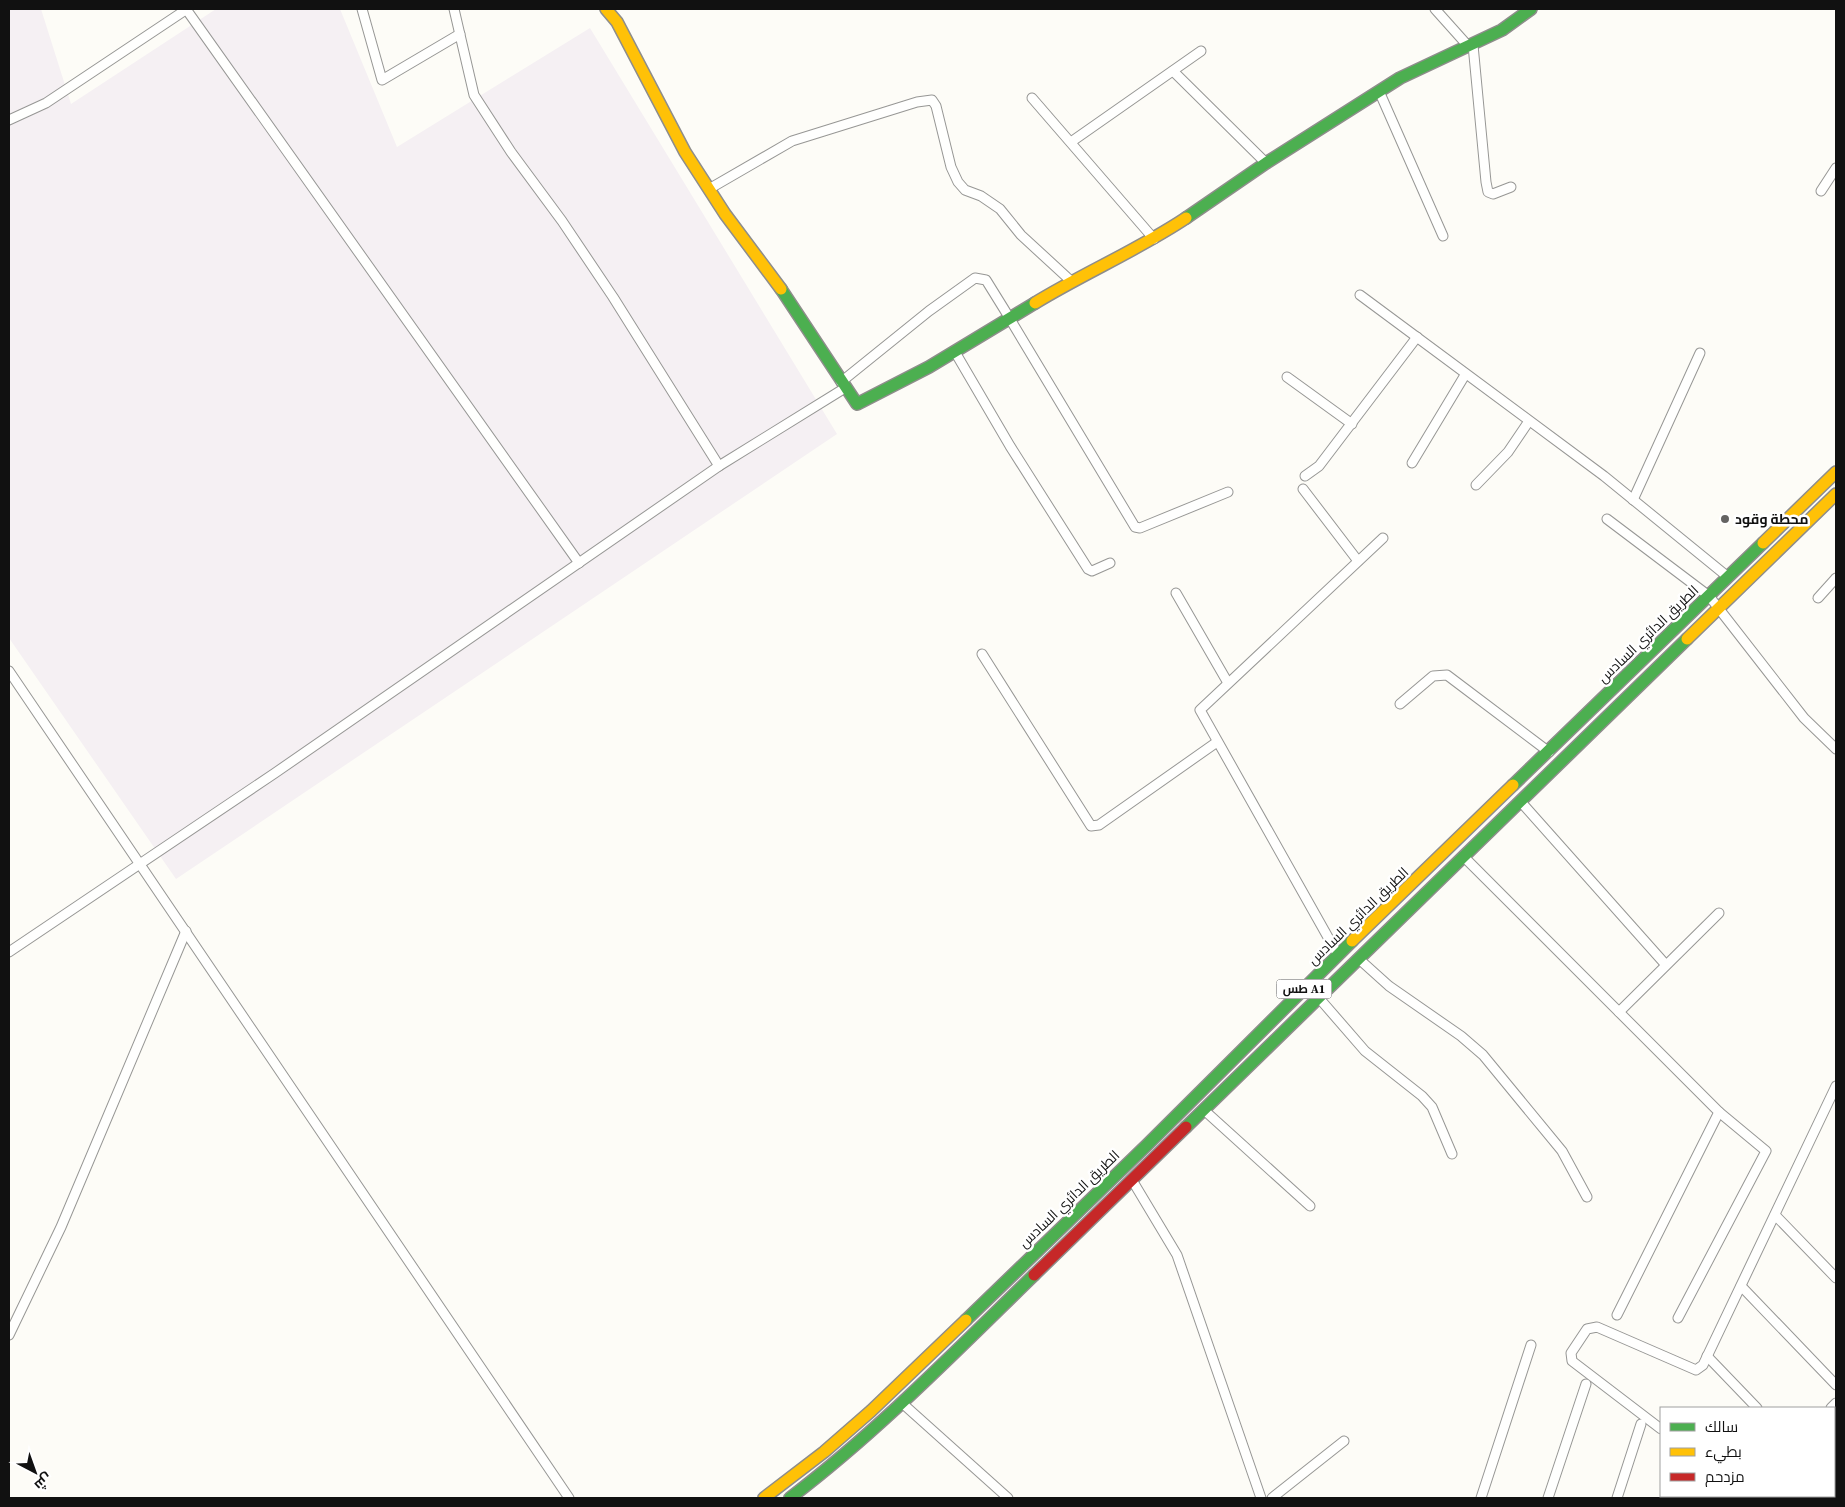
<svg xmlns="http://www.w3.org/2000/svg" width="1845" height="1507" viewBox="0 0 1845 1507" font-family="'Source Serif 4',Cairo,serif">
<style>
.industrial{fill:#f5f0f3}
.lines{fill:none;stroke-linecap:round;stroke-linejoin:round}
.street-casing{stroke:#979795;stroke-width:11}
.fast-casing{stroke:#8e8d8b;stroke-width:14}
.slow-casing{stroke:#8e8d8b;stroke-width:14}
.jam-casing{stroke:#8e8d8b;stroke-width:14}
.street{stroke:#fffffe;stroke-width:9}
.fast{stroke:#4caf50;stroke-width:11}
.slow{stroke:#ffc107;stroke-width:11}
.jam{stroke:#c62828;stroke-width:11}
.poi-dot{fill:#646362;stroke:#fff;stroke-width:2}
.labels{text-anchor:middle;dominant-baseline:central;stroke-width:5;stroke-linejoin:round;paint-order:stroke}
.shield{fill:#fff;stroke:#585858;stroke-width:1}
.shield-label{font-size:12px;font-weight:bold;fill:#111}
.poi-label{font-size:14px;font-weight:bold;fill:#111;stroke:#fff;text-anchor:start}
.street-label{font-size:14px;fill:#111;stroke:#fff}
</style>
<rect width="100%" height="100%" fill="#fdfcf7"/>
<path class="industrial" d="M9 9H41L71 104 216 9H340L397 147 590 28 837 434 176 879 9 638Z"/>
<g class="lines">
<g class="street-casing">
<g id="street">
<path d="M186 9 579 563"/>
<path d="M362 9 382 80 460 34"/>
<path d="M454 9 474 95 511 152 562 221 613 297 719 466"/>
<path d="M1435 9 1469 47"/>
<path d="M1473 45 1486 182 1488 192 1493 194 1511 187"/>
<path d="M1173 71 1266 163"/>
<path d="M1379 91 1443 236"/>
<path d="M1032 98 1154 239"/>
<path d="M9 120 46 103 187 9"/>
<path d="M1071 142 1201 51"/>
<path d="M709 189 792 141 917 102 932 100 936 106 951 167 958 182 965 190 981 196 1000 209 1021 235 1071 281"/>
<path d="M1821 191 1836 168"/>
<path d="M1360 295 1604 476 1728 577"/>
<path d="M955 352 1010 446 1088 569 1092 571 1110 563"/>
<path d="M1287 377 1352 424"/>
<path d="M841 382 929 311 975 278 986 280 1004 309 1135 527 1140 528 1228 492"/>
<path d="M1412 463 1465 375"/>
<path d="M1305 476 1319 466 1417 337"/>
<path d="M1476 485 1508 452 1529 421"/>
<path d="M1303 489 1358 561"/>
<path d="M1633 500 1700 353"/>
<path d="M1607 519 1709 596 1804 718 1836 749"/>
<path d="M1176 593 1228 683"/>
<path d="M1818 598 1836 578"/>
<path d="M982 654 1091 826 1099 825 1217 742"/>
<path d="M9 671 569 1498"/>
<path d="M1400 704 1433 676 1447 675 1549 752"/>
<path d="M1521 802 1666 965"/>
<path d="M1464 857 1719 1112 1617 1315"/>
<path d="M9 952 275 773 719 466 845 388"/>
<path d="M1338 955 1200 710 1383 538"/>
<path d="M1359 959 1389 986 1461 1036 1483 1055 1562 1151 1587 1197"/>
<path d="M1319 998 1365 1051 1422 1096 1432 1107 1452 1154"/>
<path d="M1619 1012 1719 913"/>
<path d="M1204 1110 1310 1206"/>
<path d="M1132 1180 1177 1255 1261 1498"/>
<path d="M1775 1215 1836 1278"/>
<path d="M1741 1286 1836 1385"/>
<path d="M1678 1318 1766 1151 1719 1112"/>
<path d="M9 1335 61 1227 186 931"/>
<path d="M1707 1356 1757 1408"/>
<path d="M902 1403 1008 1498"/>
<path d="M1831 1408 1836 1403"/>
<path d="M1661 1429 1572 1361 1571 1353 1587 1329 1597 1327 1696 1370 1703 1365 1836 1086"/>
<path d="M1834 1487 1836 1490"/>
<path d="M1748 1496 1751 1498"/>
<path d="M1272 1498 1344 1441"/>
<path d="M1481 1498 1531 1345"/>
<path d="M1548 1498 1586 1384"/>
<path d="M1617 1498 1641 1424"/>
<path d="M1682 1498 1683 1496"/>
</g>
</g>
<g class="fast-casing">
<g id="fast">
<path d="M1186 218 1266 163 1400 78 1502 30 1531 9"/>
<path d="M781 289 857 404 929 367 1035 303"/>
<path d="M1513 785 1763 543"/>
<path d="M1186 1127 1687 639"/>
<path d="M966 1320 1147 1145 1352 941"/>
<path d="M790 1498C878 1431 955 1352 1034 1275"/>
</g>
</g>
<g class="slow-casing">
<g id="slow">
<path d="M606 9 617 22 685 152 725 214 781 289"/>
<path d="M1035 303C1084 273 1138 250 1186 218"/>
<path d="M1763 543 1836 472"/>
<path d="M1687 639 1836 494"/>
<path d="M1352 941 1513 785"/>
<path d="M764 1498 824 1452 871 1411 966 1320"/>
</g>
</g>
<g class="jam-casing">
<path id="jam" d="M1034 1275 1186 1127"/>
</g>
<use href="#street" class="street"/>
<use href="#fast" class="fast"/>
<use href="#slow" class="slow"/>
<use href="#jam" class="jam"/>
</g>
<circle class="poi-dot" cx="1725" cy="519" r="5"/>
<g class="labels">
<rect class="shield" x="1276.5" y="979.5" width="55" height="19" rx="4"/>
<g class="shield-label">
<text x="1304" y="989">طس A1</text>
</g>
<g class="poi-label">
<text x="1735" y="519">محطة وقود</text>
</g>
<g class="street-label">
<text transform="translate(1648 634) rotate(-44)">الطريق الدائري السادس</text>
<text transform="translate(1358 916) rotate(-44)">الطريق الدائري السادس</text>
<text transform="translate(1069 1199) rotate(-44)">الطريق الدائري السادس</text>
</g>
</g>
<rect width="1845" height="1507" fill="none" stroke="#111111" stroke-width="20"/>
<rect x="1660" y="1407" width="175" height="90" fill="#ffffff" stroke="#a0a0a0"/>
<rect x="1670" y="1423" width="25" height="8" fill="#4caf50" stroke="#a0a0a0"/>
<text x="1705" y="1432" font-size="15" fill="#111111">سالك</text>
<rect x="1670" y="1448" width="25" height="8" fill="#ffc107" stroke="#a0a0a0"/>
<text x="1705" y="1457" font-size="15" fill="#111111">بطيء</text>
<rect x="1670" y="1473" width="25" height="8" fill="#c62828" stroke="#a0a0a0"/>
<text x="1705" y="1482" font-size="15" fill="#111111">مزدحم</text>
<g transform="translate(35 1472) rotate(139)" stroke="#ffffff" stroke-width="4" paint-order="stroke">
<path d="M0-4L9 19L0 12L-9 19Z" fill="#111111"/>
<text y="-8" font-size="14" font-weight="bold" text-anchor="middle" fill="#111111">ش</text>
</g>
</svg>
